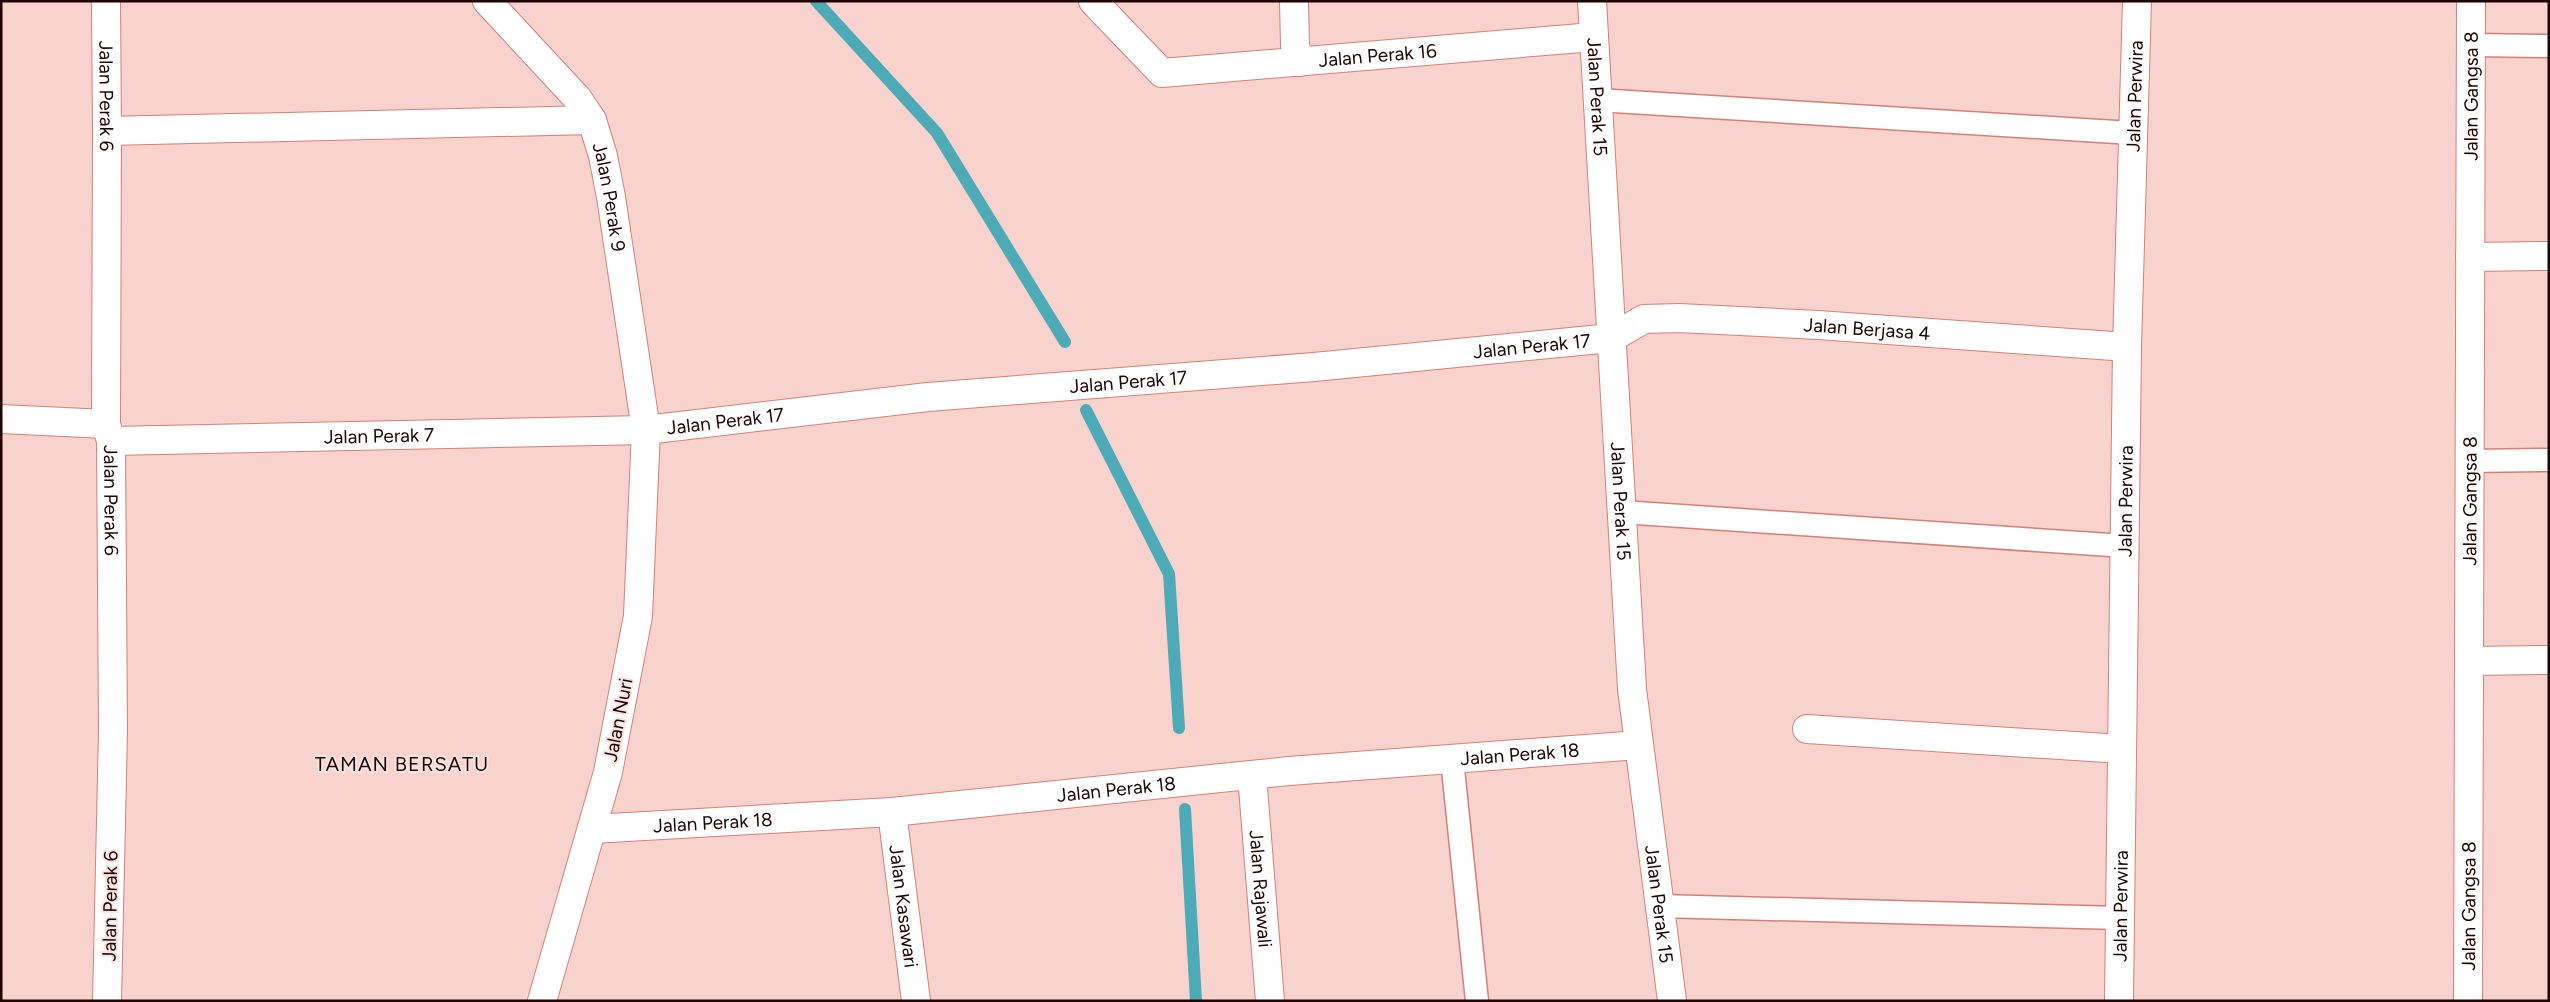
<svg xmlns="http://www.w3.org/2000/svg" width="2550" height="1002" viewBox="0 0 2550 1002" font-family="Figtree,sans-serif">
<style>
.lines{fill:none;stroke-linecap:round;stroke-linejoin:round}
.stream{stroke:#4dabb7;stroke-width:12}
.lane-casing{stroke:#d58077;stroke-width:25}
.street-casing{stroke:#d58077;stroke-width:30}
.lane{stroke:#fff;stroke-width:22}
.street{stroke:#fff;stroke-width:28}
.labels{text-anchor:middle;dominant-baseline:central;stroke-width:4;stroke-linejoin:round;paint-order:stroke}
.street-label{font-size:19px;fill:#200303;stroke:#f8e5e2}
.neighbourhood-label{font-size:20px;letter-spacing:1px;fill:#200303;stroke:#f8e5e2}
</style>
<rect width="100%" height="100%" fill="#f8d2cd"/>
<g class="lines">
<g class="stream">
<path d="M816 1 937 133 1065 342"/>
<path d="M1086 410 1169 574 1179 728"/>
<path d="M1185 809 1196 1001"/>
</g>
<g class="lane-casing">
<g id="lane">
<path d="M2471 45 2549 46"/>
<path d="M1597 100 2132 133"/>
<path d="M2470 461 2549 460"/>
<path d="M1622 512 2125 546"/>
<path d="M1452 759 1477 1001"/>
<path d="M1660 906 2120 918"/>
</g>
</g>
<g class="street-casing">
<g id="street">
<path id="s1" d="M106 1 107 131 106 424 111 441 113 730 107 1001"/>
<path id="s2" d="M487 1 578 99 592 120 603 156 611 197 646 430 638 616 608 772 542 1001"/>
<path id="s3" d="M1093 1 1162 73 1593 37"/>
<path d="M1294 1 1295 46 1300 62"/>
<path id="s4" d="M1592 1 1632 689 1672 1001"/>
<path d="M107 131 592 120"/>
<path d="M2470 257 2549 256"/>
<path d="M1 419 106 424"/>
<path id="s5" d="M111 441 646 430 928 397 1314 367 1611 338 1644 319 1679 318 1818 325 2127 347"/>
<path d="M2469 661 2549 660"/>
<path d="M1807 729 2122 749"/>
<path id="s6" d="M1252 775 1270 1001"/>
<path id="s7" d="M892 812 916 1001"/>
<path id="s8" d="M592 829 892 812 1289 771 1639 745"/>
<path id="s9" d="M2119 1001 2127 347 2137 1"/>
<path id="s10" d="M2468 1001 2471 1"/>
</g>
</g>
<use href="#lane" class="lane"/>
<use href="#street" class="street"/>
</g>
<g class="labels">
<g class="street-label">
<text stroke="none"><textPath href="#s3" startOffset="316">Jalan Perak 16</textPath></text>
<text stroke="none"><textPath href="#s1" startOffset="95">Jalan Perak 6</textPath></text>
<text stroke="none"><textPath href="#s9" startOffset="905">Jalan Perwira</textPath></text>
<text stroke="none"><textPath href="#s10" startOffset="905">Jalan Gangsa 8</textPath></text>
<text stroke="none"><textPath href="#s4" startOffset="96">Jalan Perak 15</textPath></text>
<text stroke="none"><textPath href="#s2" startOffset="238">Jalan Perak 9</textPath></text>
<text stroke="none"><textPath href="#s5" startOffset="1766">Jalan Berjasa 4</textPath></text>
<text stroke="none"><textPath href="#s5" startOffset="1425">Jalan Perak 17</textPath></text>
<text stroke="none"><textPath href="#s5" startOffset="1020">Jalan Perak 17</textPath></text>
<text stroke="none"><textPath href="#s5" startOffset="615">Jalan Perak 17</textPath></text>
<text stroke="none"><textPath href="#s5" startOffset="268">Jalan Perak 7</textPath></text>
<text stroke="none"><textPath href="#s1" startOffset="500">Jalan Perak 6</textPath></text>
<text stroke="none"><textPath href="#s9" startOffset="500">Jalan Perwira</textPath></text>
<text stroke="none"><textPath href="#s10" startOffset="500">Jalan Gangsa 8</textPath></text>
<text stroke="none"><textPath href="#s4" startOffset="501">Jalan Perak 15</textPath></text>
<text transform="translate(618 720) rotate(-79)">Jalan Nuri</text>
<text stroke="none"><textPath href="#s8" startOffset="931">Jalan Perak 18</textPath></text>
<text stroke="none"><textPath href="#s8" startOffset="526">Jalan Perak 18</textPath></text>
<text stroke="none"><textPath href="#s8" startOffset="121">Jalan Perak 18</textPath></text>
<text stroke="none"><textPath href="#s6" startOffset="114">Jalan Rajawali</textPath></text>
<text stroke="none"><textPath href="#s4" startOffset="906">Jalan Perak 15</textPath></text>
<text transform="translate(110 906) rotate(-89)">Jalan Perak 6</text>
<text stroke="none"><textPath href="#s7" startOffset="95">Jalan Kasawari</textPath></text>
<text stroke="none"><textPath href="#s9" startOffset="95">Jalan Perwira</textPath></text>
<text stroke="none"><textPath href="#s10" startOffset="95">Jalan Gangsa 8</textPath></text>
</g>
<g class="neighbourhood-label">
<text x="402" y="764">TAMAN BERSATU</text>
</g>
</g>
<rect width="2550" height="1002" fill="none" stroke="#200303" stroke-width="5"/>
</svg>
